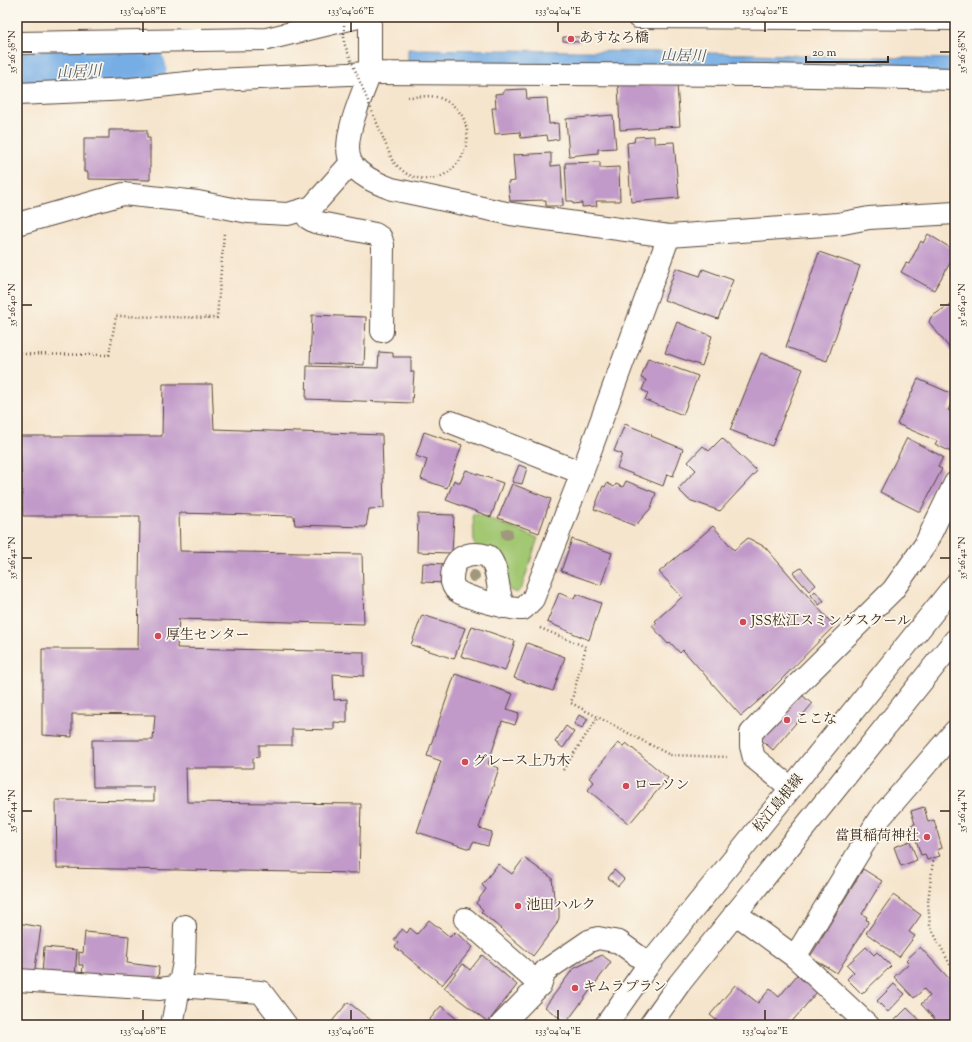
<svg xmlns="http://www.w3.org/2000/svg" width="972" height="1042" viewBox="0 0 972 1042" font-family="'Sorts Mill Goudy','Noto Serif JP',serif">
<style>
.green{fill:#a3c873;stroke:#6f7948}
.water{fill:#76ade5;stroke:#586c82}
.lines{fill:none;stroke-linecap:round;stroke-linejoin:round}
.river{stroke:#76ade5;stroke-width:49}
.building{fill:#c19ac9}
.minor-casing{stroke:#574638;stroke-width:24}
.major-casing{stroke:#574638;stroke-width:24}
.highway-casing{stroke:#574638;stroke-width:24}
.path{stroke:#574638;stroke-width:2.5;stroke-dasharray:1 3;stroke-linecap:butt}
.minor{stroke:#fff;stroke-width:22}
.major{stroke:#fff;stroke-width:22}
.highway{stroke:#fff;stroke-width:22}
.path-bridge{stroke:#574638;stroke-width:2.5;stroke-dasharray:1 3;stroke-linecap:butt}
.tree{fill:#a0987b}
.ticks{fill:none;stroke:#3b2a1e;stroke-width:1.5}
.poi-dot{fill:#d1495b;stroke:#fbf7ec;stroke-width:1.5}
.labels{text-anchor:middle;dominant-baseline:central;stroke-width:3.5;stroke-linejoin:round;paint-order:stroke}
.poi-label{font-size:14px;fill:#3b2a1e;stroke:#fbf7ec;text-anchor:start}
.street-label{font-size:14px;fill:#3b2a1e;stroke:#fbf7ec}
.water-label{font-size:15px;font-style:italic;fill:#505864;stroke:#fbf7ec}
.neatline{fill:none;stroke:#3b2a1e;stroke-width:1.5}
.ticks-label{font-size:10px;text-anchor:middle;fill:#3b2a1e}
</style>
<rect width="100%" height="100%" fill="#fbf7ec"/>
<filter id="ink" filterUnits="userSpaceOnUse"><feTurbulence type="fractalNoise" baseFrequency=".025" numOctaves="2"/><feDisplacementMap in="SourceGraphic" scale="8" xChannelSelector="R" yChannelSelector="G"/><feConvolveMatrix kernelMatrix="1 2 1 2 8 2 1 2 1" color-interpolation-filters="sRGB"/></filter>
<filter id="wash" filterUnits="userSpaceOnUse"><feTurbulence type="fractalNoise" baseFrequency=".012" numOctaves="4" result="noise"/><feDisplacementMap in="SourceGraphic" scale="16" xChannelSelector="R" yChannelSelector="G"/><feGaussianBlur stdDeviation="0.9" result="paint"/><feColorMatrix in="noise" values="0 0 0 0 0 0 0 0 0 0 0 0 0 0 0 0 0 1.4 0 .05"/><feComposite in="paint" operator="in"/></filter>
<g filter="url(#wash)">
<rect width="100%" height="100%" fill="#f6e5cd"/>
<path class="green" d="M473 513 538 538 522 587 517 593 511 591 474 544Z"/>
<path class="water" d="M408 49 668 52 955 59V75L408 65Z"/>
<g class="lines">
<path class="river" d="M17 77 115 69H142"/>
</g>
<g id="blocks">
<g class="building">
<path d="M563 37H580V42L563 41Z"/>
<path d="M636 83 637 86 677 84 680 126 620 130 618 84Z"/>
<path d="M526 89 527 99 547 98 549 124 558 123 559 139 548 141 547 135 521 138 520 132 495 134 492 108H496L495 94 504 93V90Z"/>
<path d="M613 115 616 148 598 149V153L569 156 566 119Z"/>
<path d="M109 130H147V138H150V180L88 179V172H84V138H109Z"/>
<path d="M654 136V143L674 142 679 198 631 202 627 143 634 142 635 137Z"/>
<path d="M551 153V166L561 165 563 206H546V200L510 201 508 182 515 181 513 155Z"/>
<path d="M600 162V168L619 167 620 201H596L597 206 582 207V203L573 204V201H567L565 163Z"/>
<path d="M928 234 954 250 952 253 955 255 934 290 901 272 906 263 909 264 921 241 923 243Z"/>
<path d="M819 252 860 266 827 361 786 347Z"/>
<path d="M676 268 700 276 703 269 733 280 718 319 664 300Z"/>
<path d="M955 301V355L929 322 931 317Z"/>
<path d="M312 315 366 317 364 365 310 363Z"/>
<path d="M677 322 712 336 702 366 665 353Z"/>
<path d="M379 352 393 353V357H411V372H414L412 403 306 399 307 366 378 368Z"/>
<path d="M761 353 803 369 772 446 730 430Z"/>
<path d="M648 358 698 376 683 415 645 400 648 393 642 390 646 380 641 378Z"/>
<path d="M918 379 955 395 948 410 955 413V454L935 444 937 441 897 424Z"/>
<path d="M163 384H212L214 429 382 435 384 508 369 509 366 527 295 525 294 516 179 513 180 551 362 554 364 624 179 619 177 648 364 652V676L333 674 334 700 347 699V723L334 722V730L292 729V745H259V757L253 758V768H186L187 802 361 804 359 873 57 868 56 800 154 801V787H93L92 740H153L155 715 72 714V737L42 735V649H138L140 516H23L20 436H162Z"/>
<path d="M625 424 652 435 651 436 683 449 673 476 667 474 663 486 617 468 622 454 614 451Z"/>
<path d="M424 432 462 445 447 488 421 479 427 460 416 456Z"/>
<path d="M722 438 757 471 720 511 689 500 678 489 696 470 688 462 703 446 709 451Z"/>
<path d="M907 438 943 457 938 467 942 469 920 512 880 492Z"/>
<path d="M519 465 527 468 522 484 512 482Z"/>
<path d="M466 470 503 483 491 517 446 500 454 480 460 483Z"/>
<path d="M626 481 656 493 651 508 635 526 594 509 603 486 605 487 607 483 614 487 616 484 623 487Z"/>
<path d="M512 484 551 499 539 533 498 518Z"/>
<path d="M418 514 454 515 452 553 417 552Z"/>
<path d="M713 526 734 550 748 538 765 547 834 626 772 689 741 716 683 650 680 653 670 642 668 644 652 626 657 623 655 621 682 597 659 572Z"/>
<path d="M572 539 612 553 601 585 561 571Z"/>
<path d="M423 563 447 564 446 583 422 582Z"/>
<path d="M801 568 816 585 809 591 793 573Z"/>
<path d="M815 591 824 601 819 605 811 595Z"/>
<path d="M559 593 574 599 576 594 601 603 589 640 547 622Z"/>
<path d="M422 615 465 628 454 659 411 645Z"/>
<path d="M472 626 515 641 505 671 461 656Z"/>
<path d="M527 643 565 657 553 691 514 678Z"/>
<path d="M455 674 513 694 507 709 519 713 515 725 502 721 488 764 499 768 479 828 492 832 488 846 473 842 470 849 417 832 441 761 427 756Z"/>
<path d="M801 694 812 704 773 750 759 738Z"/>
<path d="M579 715 588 719 582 728 574 724Z"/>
<path d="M566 726 574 732 563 748 555 742Z"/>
<path d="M618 743 623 746 626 743 668 778 629 824 588 790 594 782 589 778Z"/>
<path d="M924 807 928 822 934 820 942 848 937 850 940 856 927 860 925 854 921 855 911 825 915 824 911 811Z"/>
<path d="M910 841 917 860 901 866 894 847Z"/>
<path d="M524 858 552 878 554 897 559 909V918L556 925 533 956 481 912 483 910 476 903 486 889 482 885 498 864 512 874Z"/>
<path d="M863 869 882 881 862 914 867 917 866 920 869 921 837 973 810 957Z"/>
<path d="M614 870 624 879 618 886 608 878Z"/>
<path d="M893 895 921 915 909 932 915 936 899 957 866 933Z"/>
<path d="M429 920 450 937 455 932 473 947 442 985 395 947 398 943 394 940 402 929 407 933 410 928 417 934Z"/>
<path d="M17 923 41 927 34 975 17 972Z"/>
<path d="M85 932 129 936 127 963 159 967 158 980 82 976 83 965H79V952L83 953Z"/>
<path d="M44 947 77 950 75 977 42 975Z"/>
<path d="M866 947 874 955 877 952 891 966 862 994 847 979 854 972 847 965Z"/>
<path d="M920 947 955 985 950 989 955 995 954 1025H940L921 1004 930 996 924 989 914 998 894 977 909 963 906 960Z"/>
<path d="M482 955 517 985 488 1022 444 988 463 964 470 970Z"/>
<path d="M602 955 611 962 566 1023 545 1007 573 969Z"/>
<path d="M797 975 817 992 789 1025H722L710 1015 735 985 758 1003 770 989 779 997Z"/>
<path d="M894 984 905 994 888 1012 877 1001Z"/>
<path d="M348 1002 377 1025H329Z"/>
<path d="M441 1006 464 1025H425Z"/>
<path d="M907 1008 925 1025H890Z"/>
</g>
</g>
</g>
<g filter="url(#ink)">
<use href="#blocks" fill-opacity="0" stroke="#574638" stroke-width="1"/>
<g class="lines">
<g class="minor-casing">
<g id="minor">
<path d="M370 17V73L765 75 955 79"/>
<path d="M17 43 267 39 358 17"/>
<path d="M17 94 131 89 215 80 370 73C363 94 340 141 351 162 358 176 379 184 392 189L511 214 669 236 838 224 869 218 955 213"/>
<path d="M304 210 308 218 315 222 375 234 381 238 383 245 382 331"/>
<path d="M17 224 123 194 198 202 248 212 288 214 312 207 351 163"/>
<path d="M451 422 582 473"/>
<path d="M504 607C496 591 500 569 488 556 466 550 451 558 452 582 453 586 455 590 459 592 468 598 513 610 523 609L533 599 582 473 669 236"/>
<path d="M791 788 754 758 751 746V733L799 683 893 590 925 545 955 483"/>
<path d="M735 913 795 957 879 819 955 731"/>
<path d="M465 919 540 985"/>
<path d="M795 957 868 1025"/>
<path d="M17 980 160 989 178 986 261 992 286 1025"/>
<path d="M172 1025 184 962 185 926"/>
<path d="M501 1025 540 985 545 971 589 941 598 938 619 942 649 964"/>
</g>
</g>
<g class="major-casing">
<g id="major">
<path d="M606 1025 649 964 955 585"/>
<path d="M650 1025 679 984 955 640"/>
</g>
</g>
<g class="highway-casing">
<path id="highway" d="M638 17 955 19"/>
</g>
<g class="path">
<path d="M17 354 109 355 116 316 217 318 224 233"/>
<path d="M540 628 586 647 571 703 670 755 727 757"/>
<path d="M563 770 598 717"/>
<path d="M933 861 928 902 930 926 955 974"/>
</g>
<use href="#minor" class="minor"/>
<use href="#major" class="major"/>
<use href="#highway" class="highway"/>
<path class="path-bridge" d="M344 17V43L393 162C398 166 403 172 409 175 459 197 493 121 442 99 432 94 419 97 408 97"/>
</g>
<g class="tree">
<circle cx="507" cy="534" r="6"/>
<circle cx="474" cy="576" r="6"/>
</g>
</g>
<path class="ticks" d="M143 22V32M351 22V32M558 22V32M765 22V32M22 52H32M940 52H950M22 305H32M940 305H950M22 558H32M940 558H950M22 811H32M940 811H950M143 1010V1020M351 1010V1020M558 1010V1020M765 1010V1020"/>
<g class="poi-dot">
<circle cx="571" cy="39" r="4"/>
<circle cx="743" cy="622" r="4"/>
<circle cx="158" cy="636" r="4"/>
<circle cx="787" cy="720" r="4"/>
<circle cx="465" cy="762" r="4"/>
<circle cx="626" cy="786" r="4"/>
<circle cx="927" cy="837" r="4"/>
<circle cx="518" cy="906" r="4"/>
<circle cx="575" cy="988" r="4"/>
</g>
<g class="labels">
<g class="poi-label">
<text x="579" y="39">あすなろ橋</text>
<text x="751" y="622">JSS松江スミングスクール</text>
<text x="166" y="636">厚生センター</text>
<text x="795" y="720">ここな</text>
<text x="473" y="762">グレース上乃木</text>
<text x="634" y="786">ローソン</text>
<text x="919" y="837" text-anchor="end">當貫稲荷神社</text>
<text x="526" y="906">池田ハルク</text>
<text x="583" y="988">キムラプラン</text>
</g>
<g class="street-label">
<text transform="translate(779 804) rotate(-51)">松江島根線</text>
</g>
<g class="water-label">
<text transform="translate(683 57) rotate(1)">山居川</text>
<text transform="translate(79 73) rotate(-3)">山居川</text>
</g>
</g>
<rect width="972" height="1042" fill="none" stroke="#fbf7ec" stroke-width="44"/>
<path d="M806 56v6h82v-6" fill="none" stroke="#3b2a1e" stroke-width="2"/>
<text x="812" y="56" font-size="12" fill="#3b2a1e" stroke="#fbf7ec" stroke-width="3" paint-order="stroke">20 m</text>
<rect x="22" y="22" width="928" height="998" class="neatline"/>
<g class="ticks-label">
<text x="143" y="14">133°04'08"E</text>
<text x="351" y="14">133°04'06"E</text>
<text x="558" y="14">133°04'04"E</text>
<text x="765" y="14">133°04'02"E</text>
<text transform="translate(961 52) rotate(-90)" y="4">35°26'38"N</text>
<text transform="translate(11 52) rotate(-90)" y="4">35°26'38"N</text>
<text transform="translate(961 305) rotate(-90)" y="4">35°26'40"N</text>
<text transform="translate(11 305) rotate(-90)" y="4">35°26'40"N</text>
<text transform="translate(961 558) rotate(-90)" y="4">35°26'42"N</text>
<text transform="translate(11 558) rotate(-90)" y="4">35°26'42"N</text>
<text transform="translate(961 811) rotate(-90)" y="4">35°26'44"N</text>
<text transform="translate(11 811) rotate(-90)" y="4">35°26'44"N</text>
<text x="143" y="1034">133°04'08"E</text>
<text x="351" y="1034">133°04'06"E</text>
<text x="558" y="1034">133°04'04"E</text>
<text x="765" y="1034">133°04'02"E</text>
</g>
</svg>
